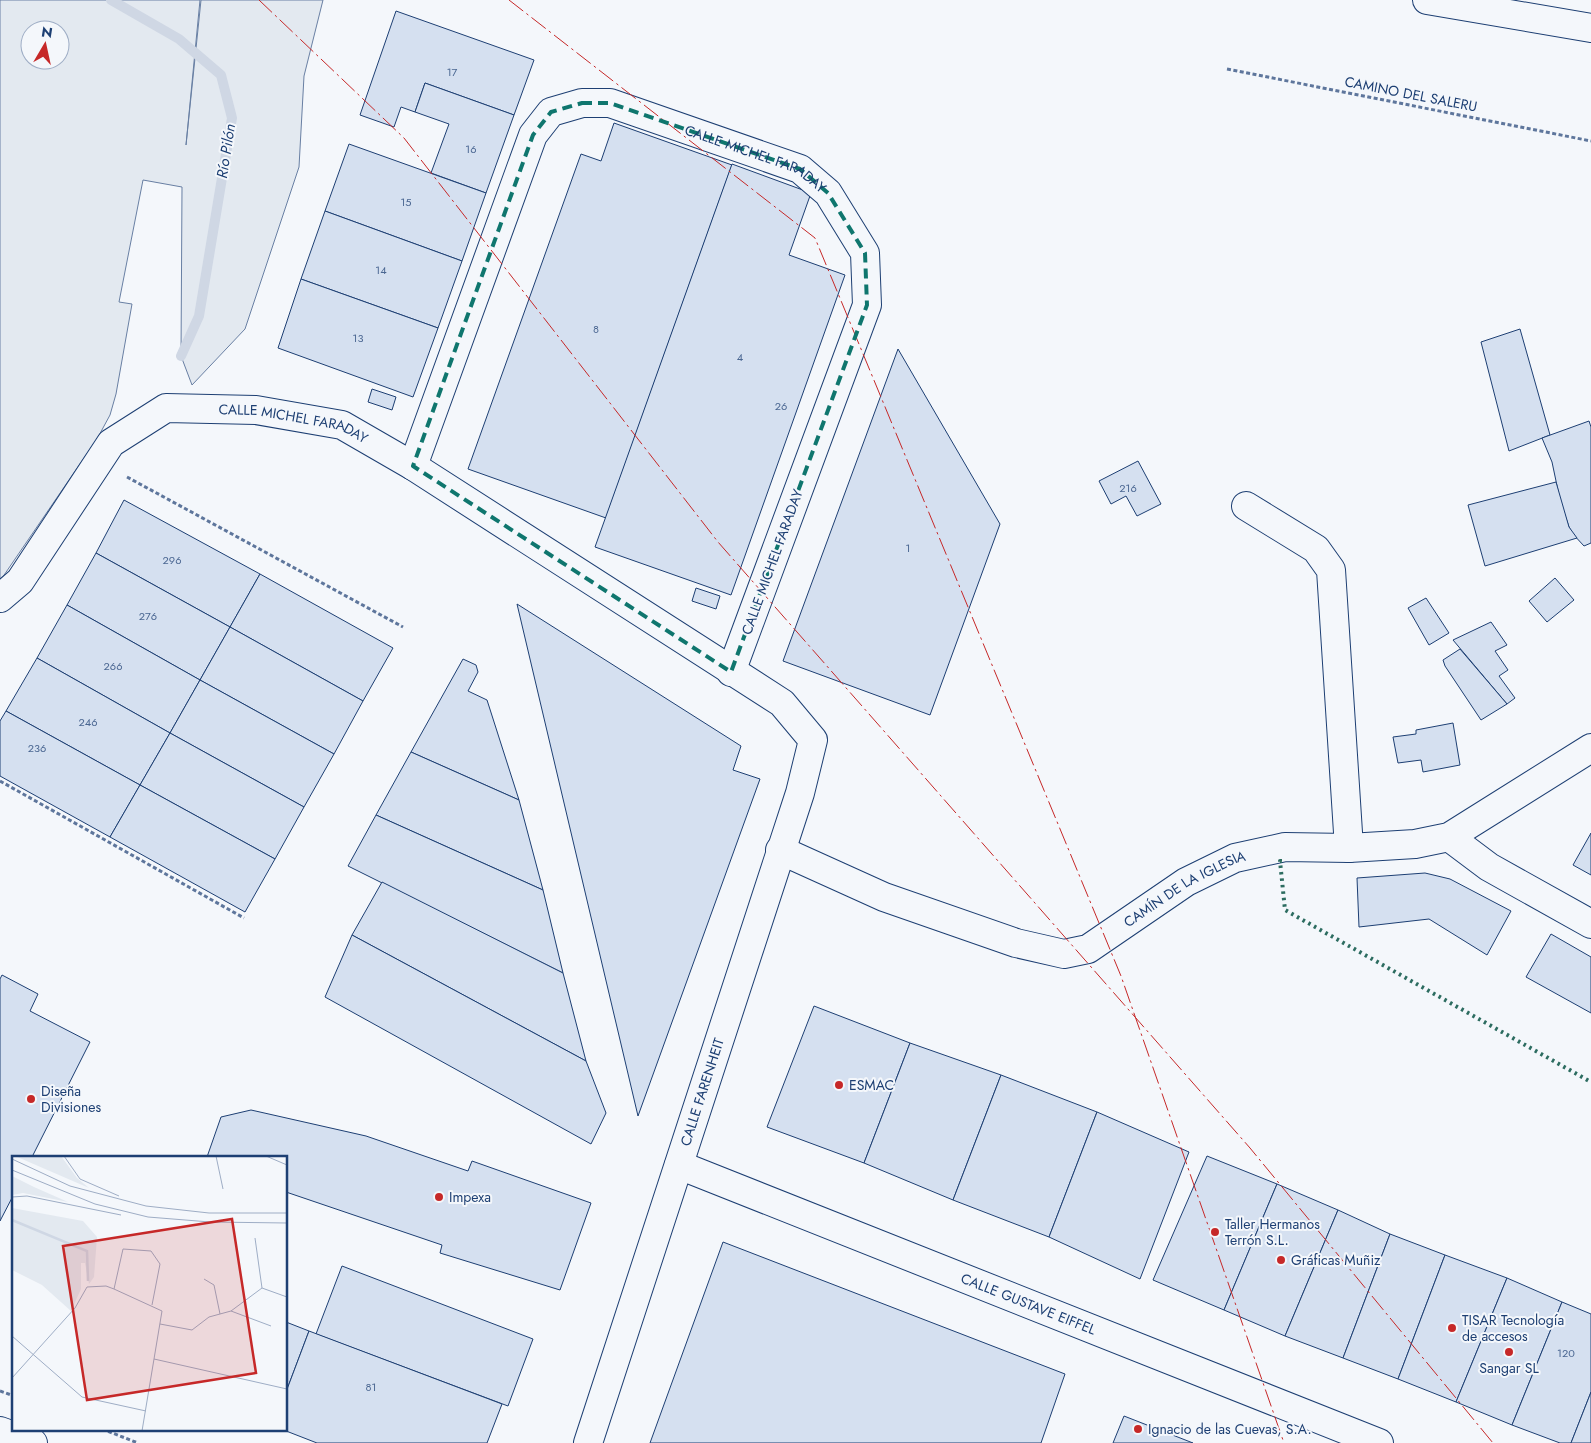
<svg xmlns="http://www.w3.org/2000/svg" width="1591" height="1443" viewBox="0 0 1591 1443" font-family="Jost,sans-serif">
<style>
.green{fill:#e3e9f0;stroke:#687fa3;fill-rule:evenodd}
.lines{fill:none;stroke-linecap:round;stroke-linejoin:round}
.stream{stroke:#cfd7e4;stroke-width:10}
.building{fill:#d5e0f0;stroke:#1d3f73}
.minor-casing{stroke:#1d3f73;stroke-width:30}
.highway-casing{stroke:#1d3f73;stroke-width:30}
.path{stroke:#5e769c;stroke-width:3;stroke-dasharray:4 2.5;stroke-linecap:butt}
.minor{stroke:#f4f7fb;stroke-width:28}
.highway{stroke:#f4f7fb;stroke-width:28}
.hedge{stroke:#2c6c60;stroke-width:4;stroke-dasharray:2.5 4;stroke-linecap:butt}
.power{stroke:#c62828;stroke-width:1;stroke-dasharray:18 4 2.5 4;stroke-linecap:butt}
.marked{fill:none;stroke:#0f766e;stroke-width:4;stroke-dasharray:10 6;stroke-linejoin:round}
.poi-dot{fill:#c62828;stroke:#f4f7fb;stroke-width:2}
.labels{text-anchor:middle;dominant-baseline:central;stroke-width:4;stroke-linejoin:round;paint-order:stroke}
.number-label{font-size:11px;fill:#4b6792}
.street-label{font-size:14px;fill:#1d3f73;stroke:#f4f7fb}
.poi-label{font-size:14px;fill:#1d3f73;stroke:#f4f7fb;text-anchor:start}
.water-label{font-size:15px;font-style:italic;fill:#1d3f73;stroke:#f4f7fb}
.inset-river{fill:none;stroke:#cfd7e4;stroke-width:2.5}
.inset-road{fill:none;stroke:#9eadc5;stroke-width:1}
.view{fill:#c62828;fill-opacity:0.15;stroke:#c62828;stroke-width:2.5}
.inset-edge{fill:none;stroke:#1d3f73;stroke-width:2.5}
</style>
<rect width="100%" height="100%" fill="#f4f7fb"/>
<path class="green" d="M0 0H200L186 145 201 0H323L304 76 299 167 245 329 192 385 181 356 182 187 143 180 119 302 132 304 116 394 110 415 97 439 0 581ZM30 30H60V60H30Z"/>
<g class="lines">
<path class="stream" d="M111 0 179 39 221 75 232 118 199 316 181 356"/>
</g>
<g class="building">
<path d="M396 11 534 60 514 115 425 83 415 112 401 107 394 127 360 115Z"/>
<path d="M425 83 514 115 486 193 431 173 449 124 415 112Z"/>
<path d="M614 123 732 165 606 518 468 469 581 154 601 161Z"/>
<path d="M349 144 486 193 462 261 325 211Z"/>
<path d="M732 164 811 193 789 255 845 275 731 595 595 547Z"/>
<path d="M325 211 462 261 438 328 301 279Z"/>
<path d="M301 279 438 328 413 397 278 348Z"/>
<path d="M1520 329 1550 435 1509 451 1481 342Z"/>
<path d="M898 349 1000 524 930 715 783 661Z"/>
<path d="M372 389 396 397 392 410 368 402Z"/>
<path d="M1589 421 1591 427V543L1584 546 1572 533 1569 527 1560 500 1552 462 1542 438Z"/>
<path d="M1138 461 1161 504 1137 516 1126 496 1111 504 1099 481Z"/>
<path d="M1556 482 1569 527 1577 538 1485 566 1468 505Z"/>
<path d="M124 500 260 574 230 627 96 553Z"/>
<path d="M96 553 230 627 200 680 67 605Z"/>
<path d="M260 574 393 648 363 701 230 627Z"/>
<path d="M1555 578 1574 600 1547 622 1529 601Z"/>
<path d="M696 588 720 596 716 609 692 601Z"/>
<path d="M1426 598 1449 633 1429 645 1408 608Z"/>
<path d="M517 604 741 746 733 770 760 779 638 1116Z"/>
<path d="M67 605 200 680 170 733 37 658Z"/>
<path d="M1491 622 1507 645 1495 651 1508 670 1499 676 1515 698 1507 704 1453 640Z"/>
<path d="M230 627 363 701 334 754 200 680Z"/>
<path d="M1460 649 1507 704 1481 720 1445 666 1443 660Z"/>
<path d="M37 658 170 733 140 785 6 711Z"/>
<path d="M463 659 476 665 478 672 468 691 487 700 519 800 411 752Z"/>
<path d="M200 680 334 754 304 807 170 733Z"/>
<path d="M6 711 140 785 110 837 0 776V721Z"/>
<path d="M1453 723 1460 765 1423 772 1421 760 1398 763 1393 737 1416 734V730Z"/>
<path d="M170 733 304 807 275 859 140 785Z"/>
<path d="M411 752 519 800 543 890 376 815Z"/>
<path d="M140 785 275 859 245 912 110 837Z"/>
<path d="M376 815 543 890 563 973 348 866Z"/>
<path d="M1591 833V875L1573 865Z"/>
<path d="M1425 873 1450 879 1511 911 1487 955 1429 919 1359 927 1357 878Z"/>
<path d="M382 882 563 973 586 1061 352 935Z"/>
<path d="M1551 934 1591 957V1013L1526 977Z"/>
<path d="M352 935 586 1061 606 1113 591 1144 325 997Z"/>
<path d="M2 975 38 994 30 1011 90 1042 32 1157H14V1194L0 1221V979Z"/>
<path d="M814 1006 910 1043 864 1163 767 1127Z"/>
<path d="M910 1043 1001 1075 953 1200 864 1163Z"/>
<path d="M1001 1075 1097 1112 1049 1237 953 1200Z"/>
<path d="M251 1110 366 1136 468 1171 472 1161 591 1203 560 1290 440 1253 442 1245 286 1192V1157H207L221 1117Z"/>
<path d="M1097 1112 1189 1152 1140 1279 1049 1237Z"/>
<path d="M1207 1156 1277 1184 1224 1310 1153 1280Z"/>
<path d="M1277 1184 1338 1210 1285 1336 1224 1310Z"/>
<path d="M1338 1210 1390 1234 1343 1358 1285 1336Z"/>
<path d="M1390 1234 1445 1255 1398 1379 1343 1358Z"/>
<path d="M723 1242 1065 1374 1041 1443H650Z"/>
<path d="M1445 1255 1507 1278 1456 1402 1398 1379Z"/>
<path d="M342 1266 533 1339 508 1406 316 1334Z"/>
<path d="M1507 1278 1562 1302 1512 1425 1456 1402Z"/>
<path d="M1562 1302 1591 1314V1392L1571 1443H1560L1512 1425Z"/>
<path d="M286 1322 309 1331 286 1392Z"/>
<path d="M309 1331 502 1404 487 1443H317L281 1429H286V1392Z"/>
<path d="M1591 1392V1443H1571Z"/>
<path d="M1124 1416 1193 1443H1113Z"/>
</g>
<g class="lines">
<g class="minor-casing">
<g id="minor">
<path id="s1" d="M413 466 533 135 551 112 582 103H610L800 169 828 193 865 253 867 305 731 672"/>
<path d="M1246 506 1316 549 1331 570 1349 848"/>
<path id="s2" d="M0 598 20 581 111 443 166 408 256 410 342 425 413 466 782 703 813 740 800 793 588 1443"/>
<path d="M1449 837 1489 867 1591 924"/>
<path id="s3" d="M780 850 884 897 1016 943 1064 954 1088 949 1186 882 1235 858 1285 847 1349 848 1415 844 1449 837 1591 748"/>
<path id="s4" d="M679 1165 1379 1443"/>
<path d="M0 1431 33 1443"/>
</g>
</g>
<g class="highway-casing">
<path id="highway" d="M1427 0 1591 28"/>
</g>
<g class="path">
<path d="M1227 69 1591 141"/>
<path d="M127 477 403 627"/>
<path d="M0 781 244 918"/>
<path d="M0 1391 14 1396"/>
<path d="M102 1429 138 1443"/>
</g>
<use href="#minor" class="minor"/>
<use href="#highway" class="highway"/>
<path class="hedge" d="M1282 861H1280L1285 910 1591 1082"/>
<g class="power">
<path d="M259 0 404 138 718 542 1250 1148 1493 1443"/>
<path d="M509 0 815 238 1121 976 1284 1443"/>
</g>
</g>
<path class="marked" d="M582 103H610L800 169 828 193 865 253 867 305 731 672 413 466 533 135 551 112Z"/>
<g class="poi-dot">
<circle cx="839" cy="1085" r="5"/>
<circle cx="31" cy="1099" r="5"/>
<circle cx="439" cy="1197" r="5"/>
<circle cx="1215" cy="1232" r="5"/>
<circle cx="1281" cy="1260" r="5"/>
<circle cx="1452" cy="1328" r="5"/>
<circle cx="1509" cy="1352" r="5"/>
<circle cx="1138" cy="1429" r="5"/>
</g>
<g class="labels">
<g class="number-label">
<text x="452" y="72">17</text>
<text x="471" y="149">16</text>
<text x="406" y="202">15</text>
<text x="381" y="270">14</text>
<text x="596" y="329">8</text>
<text x="358" y="338">13</text>
<text x="740" y="357">4</text>
<text x="781" y="406">26</text>
<text x="1128" y="488">216</text>
<text x="908" y="548">1</text>
<text x="172" y="560">296</text>
<text x="148" y="616">276</text>
<text x="113" y="666">266</text>
<text x="88" y="722">246</text>
<text x="37" y="748">236</text>
<text x="1566" y="1353">120</text>
<text x="371" y="1387">81</text>
</g>
<g class="street-label">
<text transform="translate(1411 94) rotate(11)">CAMINO DEL SALERU</text>
<text stroke="none"><textPath href="#s1" startOffset="598">CALLE MICHEL FARADAY</textPath></text>
<text stroke="none"><textPath href="#s2" startOffset="386">CALLE MICHEL FARADAY</textPath></text>
<text transform="translate(772 562) rotate(-70)">CALLE MICHEL FARADAY</text>
<text stroke="none"><textPath href="#s3" startOffset="442">CAMÍN DE LA IGLESIA</textPath></text>
<text transform="translate(702 1092) rotate(-72)">CALLE FARENHEIT</text>
<text stroke="none"><textPath href="#s4" startOffset="376">CALLE GUSTAVE EIFFEL</textPath></text>
</g>
<g class="poi-label">
<text x="849" y="1085">ESMAC</text>
<text x="41" y="1091">Diseña<tspan x="41" dy="16">Divisiones</tspan></text>
<text x="449" y="1197">Impexa</text>
<text x="1225" y="1224">Taller Hermanos<tspan x="1225" dy="16">Terrón S.L.</tspan></text>
<text x="1291" y="1260">Gráficas Muñiz</text>
<text x="1462" y="1320">TISAR Tecnología<tspan x="1462" dy="16">de accesos</tspan></text>
<text x="1509" y="1368" text-anchor="middle">Sangar SL</text>
<text x="1148" y="1429">Ignacio de las Cuevas, S.A.</text>
</g>
<g class="water-label">
<text transform="translate(226 151) rotate(-81)">Río Pilón</text>
</g>
</g>
<g transform="translate(12 1156)">
<rect width="275" height="275" fill="#f4f7fb"/>
<path d="M3 0H49L65 22 77 32ZM0 20 22 31 56 46 11 37 0 39ZM0 52 71 65 85 81 82 121 77 128 73 107H69V133L59 155 30 129 0 114Z" fill="#e3e9f0"/>
<path class="inset-river" d="M0 64 75 95 76 125"/>
<path class="inset-road" d="M52 0 68 23 107 40M204 0 211 33M254 0 275 9M0 3 58 30 134 50 197 57H275M0 14 83 48 136 61 198 66 275 67M0 41 15 40 109 59M243 82 250 132M192 123 202 129 208 158M102 133 111 93 139 95 148 108 140 149M219 155 259 170M148 168 180 174 197 161 219 155 250 132 275 141M0 180 70 241 134 255M142 203 275 233M0 222 63 152 75 131 94 130 102 133 150 155 130 275"/>
<path class="view" d="M220 63 244 217 75 244 51 90Z"/>
<rect width="275" height="275" class="inset-edge"/>
</g>
<g transform="translate(45 45) rotate(9)"><circle r="24" fill="#f4f7fb" stroke="#9eadc5"/>
<path d="M0-4L9 19L0 12L-9 19Z" fill="#c62828"/>
<text y="-8" font-size="14" font-weight="bold" text-anchor="middle" fill="#1d3f73">N</text>
</g>
</svg>
